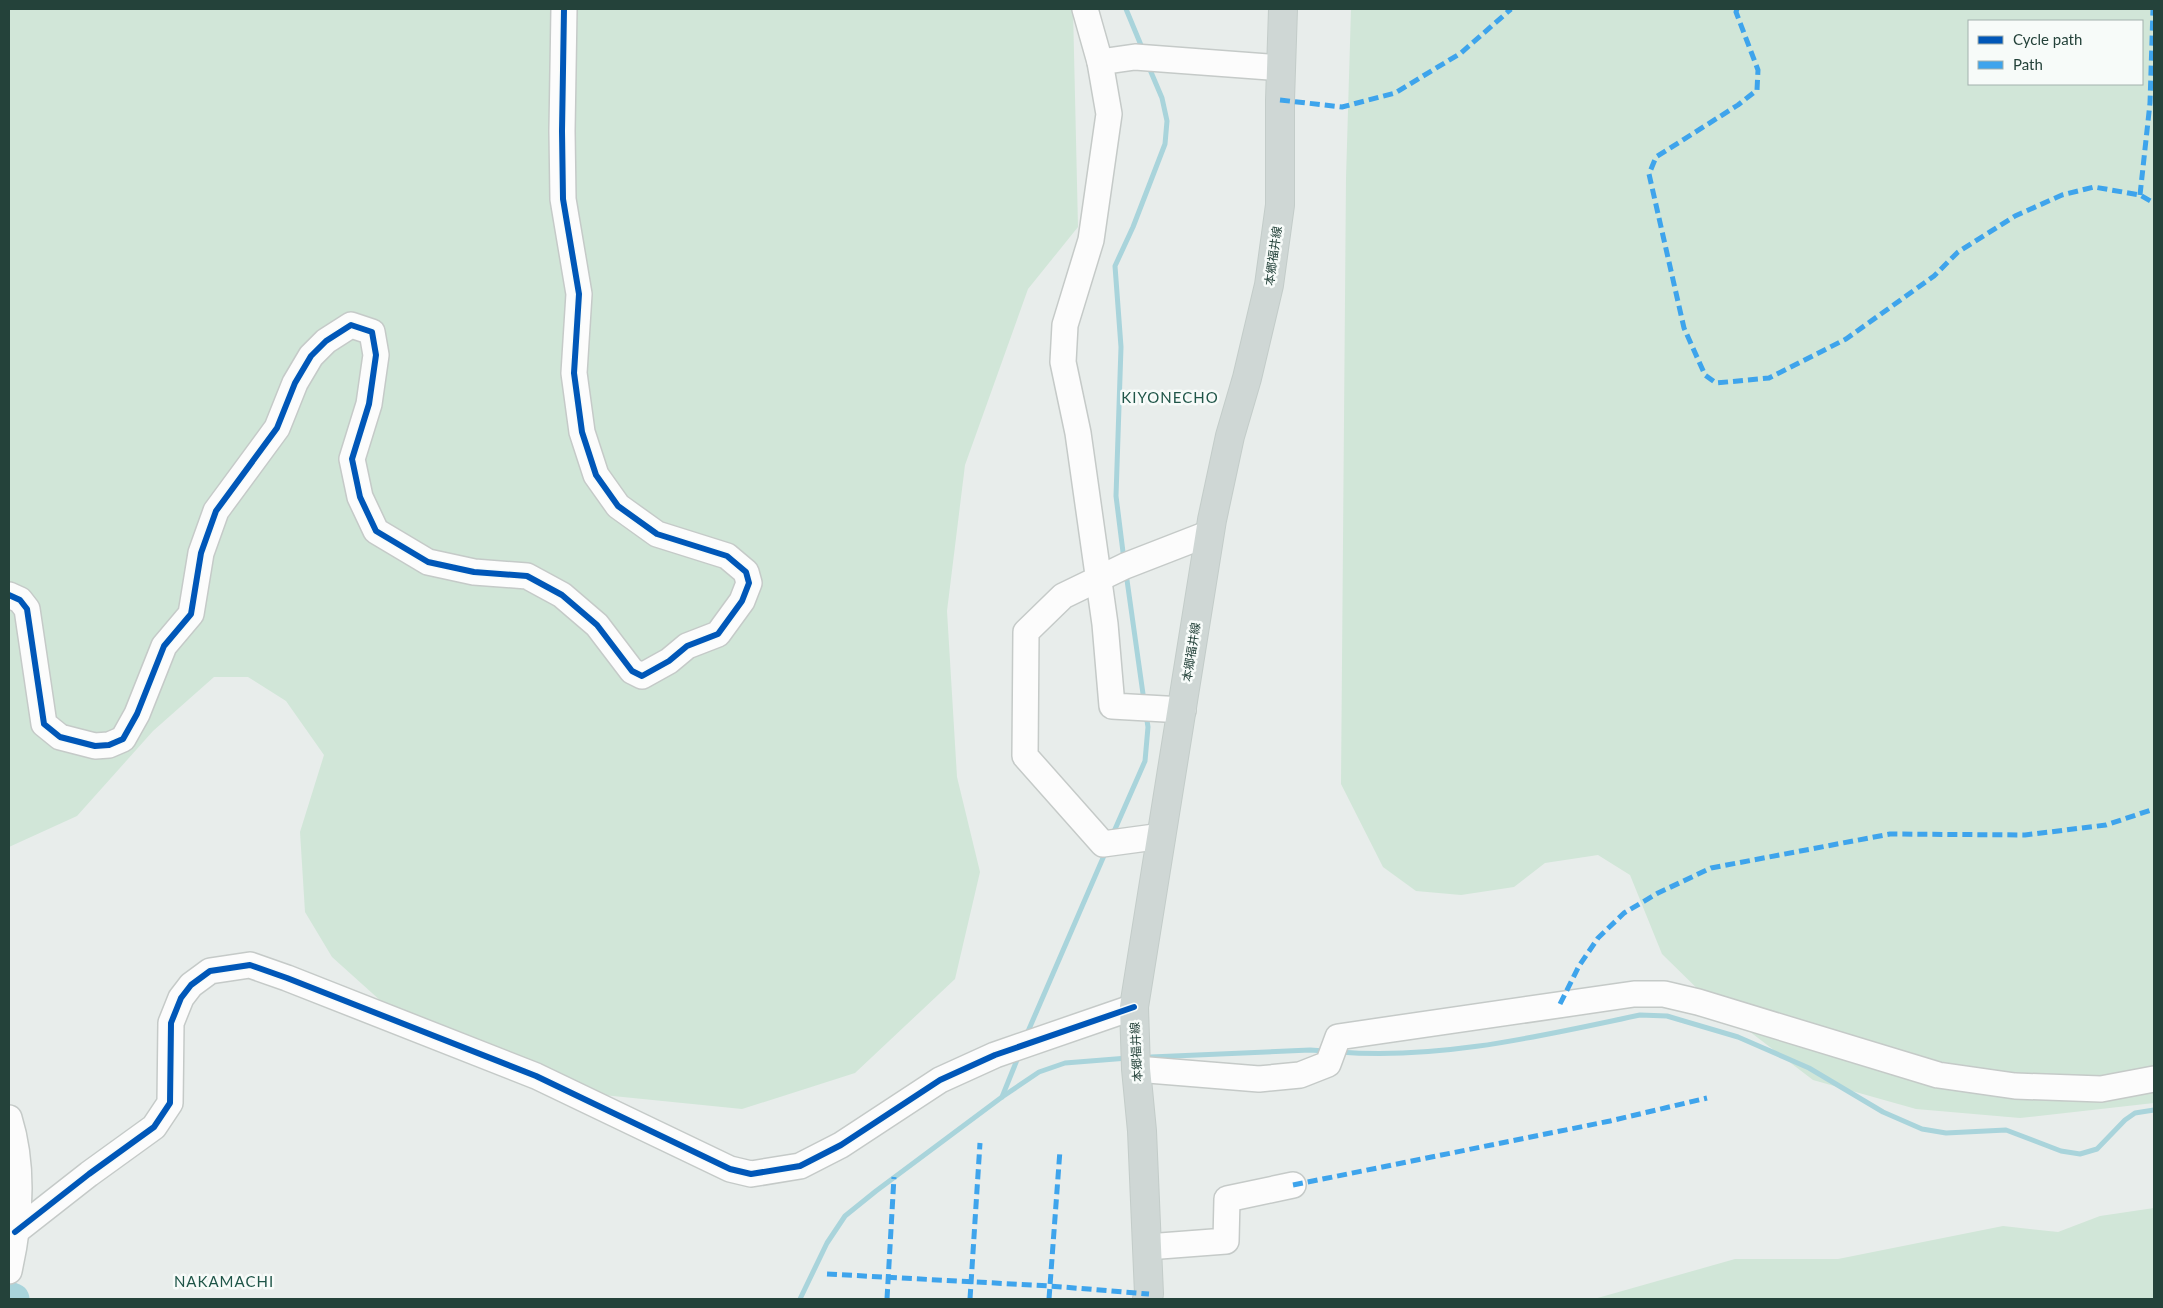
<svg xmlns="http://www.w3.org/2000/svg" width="2163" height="1308" viewBox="0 0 2163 1308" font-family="Lato,'Noto Sans JP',sans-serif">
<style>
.green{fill:#d1e6d8;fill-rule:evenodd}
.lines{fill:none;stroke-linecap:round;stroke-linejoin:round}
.stream{stroke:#a9d4db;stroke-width:5}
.river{stroke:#a9d4db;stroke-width:31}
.minor-casing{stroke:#c5cac8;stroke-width:28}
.major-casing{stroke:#c3ccc9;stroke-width:30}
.minor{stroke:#fcfcfc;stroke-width:25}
.major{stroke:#cfd7d5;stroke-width:28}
.quiet{stroke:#3ea4ec;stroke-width:5;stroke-dasharray:10 5;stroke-linecap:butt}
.cycleway-casing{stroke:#f7fbf9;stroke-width:9}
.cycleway{stroke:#0057b8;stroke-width:6}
.labels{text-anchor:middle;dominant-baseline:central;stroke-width:5;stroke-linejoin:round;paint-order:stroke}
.street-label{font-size:12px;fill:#24423a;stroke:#f7fbf9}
.quarter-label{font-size:15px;letter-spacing:1px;fill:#1f5548;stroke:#f7fbf9}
</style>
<rect width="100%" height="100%" fill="#e8edeb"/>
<g class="green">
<path d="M9 9H1073L1078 227 1028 289 965 465 947 611 957 777 980 872 955 979 855 1073 742 1109 603 1095 422 1038 332 957 305 912 300 832 324 755 286 701 248 677H214L153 731 77 816 9 847Z"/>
<path d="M1351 9H2154V1103L2020 1118 1916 1109 1813 1080 1711 1002 1662 954 1630 875 1598 855 1545 863 1514 887 1461 895 1416 891 1383 867 1341 784 1346 178ZM1969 21H2142V84H1969Z"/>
<path d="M2154 1208V1299H1594L1735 1259H1838L2003 1226 2058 1232 2100 1216Z"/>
</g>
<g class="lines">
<g class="stream">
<path d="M1126 9 1143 50"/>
<path d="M1124 560 1116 496 1121 347 1115 266 1133 227 1165 144 1167 121 1162 98 1148 65"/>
<path d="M1126 573 1144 701"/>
<path d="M1112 836 1145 761 1148 727 1146 714"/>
<path d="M1026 1036 1106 851"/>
<path d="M1339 1052C1441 1060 1540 1036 1640 1015L1667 1016 1738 1037 1809 1068 1883 1112 1922 1129 1946 1133 2006 1130 2061 1151 2080 1154 2097 1149 2125 1120 2135 1113 2154 1110"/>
<path d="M1151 1057 1310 1050 1325 1051"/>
<path d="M1002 1097 1019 1055"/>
<path d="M800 1299 827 1243 845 1216 876 1191 1002 1097 1039 1072 1065 1063 1128 1058"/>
</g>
<path class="river" d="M9 1297 14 1299"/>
<g class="minor-casing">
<g id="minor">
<path d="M1085 9 1100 62 1135 57 1281 68"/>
<path d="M1100 62 1109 114 1091 240 1065 325 1063 362 1078 433 1105 624 1112 706 1183 710"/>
<path d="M9 595 20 600 27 609 44 724 60 737 95 746 109 745 123 739 137 714 164 646 191 614 201 553 216 511 277 428 295 383 311 356 326 341 351 325 372 332 376 355 369 404 352 459 360 497 376 531 428 562 474 572 527 576 562 595 597 625 632 671 642 676 669 661 687 646 718 634 742 601 749 583 746 572 727 556 657 534 618 506 596 475 582 432 574 373 579 294 563 199 562 131 564 9"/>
<path d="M1162 836 1103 844 1025 756 1026 632 1063 596 1125 566 1210 533"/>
<path d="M1136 1069 1259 1079 1300 1075 1328 1064 1338 1037 1634 994H1664L1698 1002 1938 1075 2015 1086 2101 1089 2154 1079"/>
<path d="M9 1118C24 1166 20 1222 9 1271"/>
<path d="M15 1232 89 1174 154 1127 170 1103 171 1023 181 998 191 985 210 971 250 965 287 978 536 1076 730 1169 751 1174 800 1166 841 1145 940 1080 995 1055 1134 1007"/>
<path d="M1147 1247 1226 1241 1227 1199 1293 1185"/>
</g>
</g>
<g class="major-casing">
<path id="major" d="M1147 1299 1149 1294 1142 1131 1136 1069 1134 1007 1212 520 1230 436 1247 378 1269 285 1280 205V100L1283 9"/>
</g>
<use href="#minor" class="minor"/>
<use href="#major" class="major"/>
<g class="quiet">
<path d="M1737 9 1736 12 1758 70 1757 90 1738 105 1656 157 1649 174 1684 328 1705 375 1716 383 1769 378 1846 339 1934 276 1958 252 2015 216 2062 195 2094 187 2140 195 2154 203"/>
<path d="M1280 100 1342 107 1395 93 1461 53 1511 9"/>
<path d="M2140 195 2150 103 2153 9"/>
<path d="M1560 1004 1579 966 1598 938 1624 913 1658 893 1711 868 1890 834 2025 835 2106 825 2154 809"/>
<path d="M1293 1185 1610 1121 1707 1098"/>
<path d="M827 1274 1050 1286 1149 1294"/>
<path d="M887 1299 894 1177"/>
<path d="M970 1299 980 1143"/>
<path d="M1049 1299 1060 1150"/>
</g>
<g class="cycleway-casing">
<g id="cycleway">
<path d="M9 595 20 600 27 609 44 724 60 737 95 746 109 745 123 739 137 714 164 646 191 614 201 553 216 511 277 428 295 383 311 356 326 341 351 325 372 332 376 355 369 404 352 459 360 497 376 531 428 562 474 572 527 576 562 595 597 625 632 671 642 676 669 661 687 646 718 634 742 601 749 583 746 572 727 556 657 534 618 506 596 475 582 432 574 373 579 294 563 199 562 131 564 9"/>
<path d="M15 1232 89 1174 154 1127 170 1103 171 1023 181 998 191 985 210 971 250 965 287 978 536 1076 730 1169 751 1174 800 1166 841 1145 940 1080 995 1055 1134 1007"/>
</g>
</g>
<use href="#cycleway" class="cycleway"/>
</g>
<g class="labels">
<g class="street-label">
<text transform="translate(1273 256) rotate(-82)">本郷福井線</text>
<text transform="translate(1191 652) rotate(-81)">本郷福井線</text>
<text transform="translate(1136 1052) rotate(-93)">本郷福井線</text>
</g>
<g class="quarter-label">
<text x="1170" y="397">KIYONECHO</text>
<text x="224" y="1281">NAKAMACHI</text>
</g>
</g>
<rect width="2163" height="1308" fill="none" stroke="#24423a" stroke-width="20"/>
<rect x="1968" y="20" width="175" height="65" fill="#f7fbf9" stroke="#a3b1ad"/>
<rect x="1978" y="36" width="25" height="8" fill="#0057b8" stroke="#a3b1ad"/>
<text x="2013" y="45" font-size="15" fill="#24423a">Cycle path</text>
<rect x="1978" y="61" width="25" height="8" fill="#3ea4ec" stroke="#a3b1ad"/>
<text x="2013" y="70" font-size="15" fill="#24423a">Path</text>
</svg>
